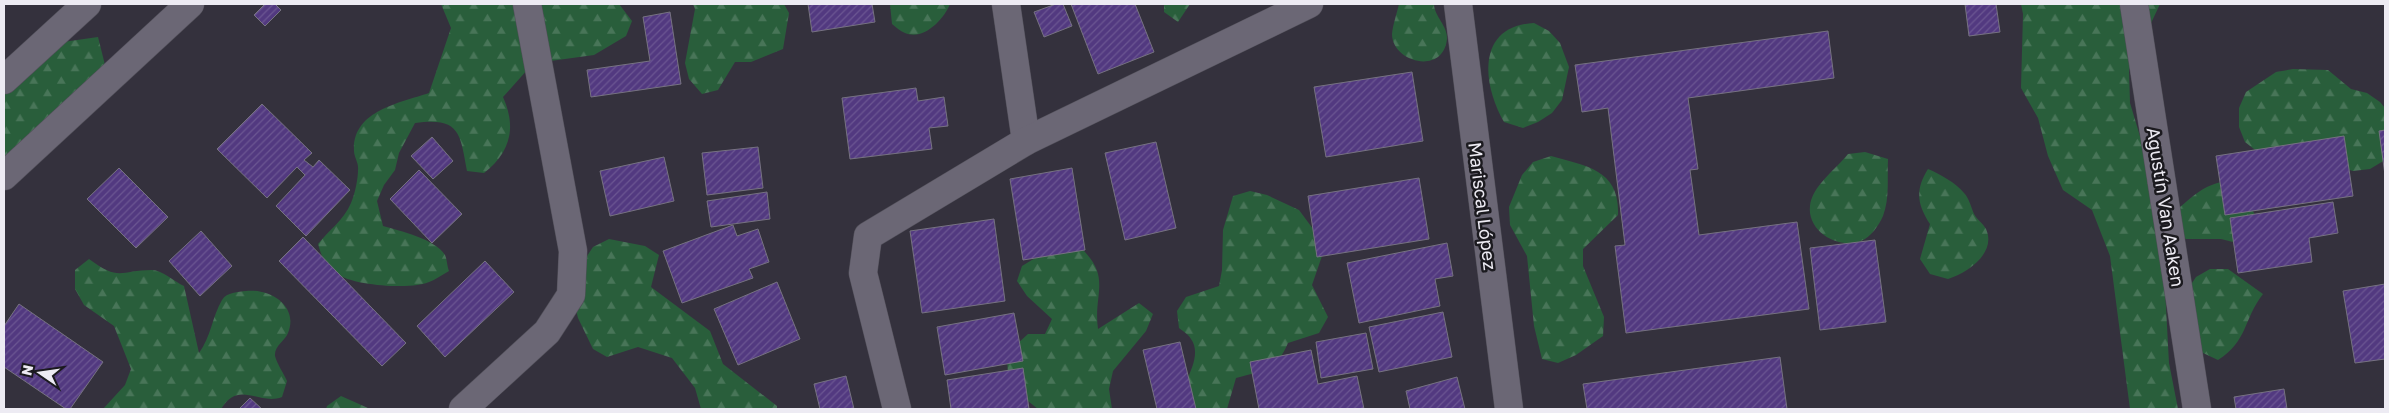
<svg xmlns="http://www.w3.org/2000/svg" width="2389" height="413" viewBox="0 0 2389 413" font-family="'Golos Text',sans-serif">
<style>
.forest{fill:url(#forest-firs)}
.building{fill:url(#building-hatch);stroke:#767281}
.lines{fill:none;stroke-linecap:round;stroke-linejoin:round}
.minor-casing{stroke:#52505a;stroke-width:29}
.tertiary-casing{stroke:#52505a;stroke-width:29}
.minor{stroke:#6b6775;stroke-width:28}
.tertiary{stroke:#6b6775;stroke-width:28}
.labels{text-anchor:middle;dominant-baseline:central;stroke-width:5;stroke-linejoin:round;paint-order:stroke}
.street-label{font-size:18px;fill:#edebf3;stroke:#1b1a1f}
</style>
<defs>
<pattern id="forest-firs" width="22" height="20" patternUnits="userSpaceOnUse" patternTransform="scale(1.25)"><rect width="22" height="20" fill="#295e3b"/><path d="M5 1l3.5 6h-7zM16 11l3.5 6h-7z" fill="#487558"/></pattern>
<pattern id="building-hatch" width="6" height="6" patternUnits="userSpaceOnUse" patternTransform="scale(1.25)"><rect width="6" height="6" fill="#523980"/><path d="M-1 1l2-2M0 6l6-6M5 7l2-2" fill="none" stroke="#6b5692"/></pattern>
</defs>
<rect width="100%" height="100%" fill="#34313d"/>
<g class="forest">
<path d="M441 4H619L632 21 626 36 594 55 543 62 528 69 503 97C517 128 510 153 484 173L467 171C460 133 460 117 415 123L399 153 395 170 384 185 377 201 383 226C401 231 435 239 445 255 447 259 447 266 449 271 439 277 429 284 417 285 397 288 352 285 335 273 325 266 321 255 318 244 329 230 344 220 351 203 355 194 358 179 358 170 359 163 354 157 354 151 352 111 399 103 429 93L451 28Z"/>
<path d="M693 4H784L789 13 783 49 751 62H735L718 90 702 94 689 79 685 63 695 9Z"/>
<path d="M890 4H950C944 19 924 41 905 33 900 31 896 27 892 24Z"/>
<path d="M1164 4H1190L1178 22 1164 12Z"/>
<path d="M1399 4H1434C1434 16 1448 26 1447 39 1443 76 1392 62 1392 34 1393 24 1397 13 1399 4Z"/>
<path d="M2021 4H2160L2129 70 2130 103 2158 196 2162 233 2169 363 2178 409H2130L2110 256 2092 210 2063 190 2048 156 2038 118 2021 88 2023 14Z"/>
<path d="M1534 23 1549 31 1560 43 1569 67 1562 100 1552 113 1538 122 1523 128 1504 122C1482 84 1476 26 1534 23Z"/>
<path d="M98 37 106 69 4 171V94L33 62 63 42Z"/>
<path d="M2293 69 2328 70 2351 89 2367 93 2380 102 2385 108V160L2370 169 2353 171 2337 166 2259 153 2245 142 2239 127V108L2246 92 2276 72Z"/>
<path d="M1865 152 1888 159C1887 177 1890 198 1883 216 1879 225 1871 237 1861 241 1838 250 1807 231 1810 206 1812 186 1836 169 1848 154Z"/>
<path d="M1551 156C1587 166 1620 170 1618 215L1583 249V266L1604 317 1603 336 1576 355 1558 363 1542 359 1534 326 1527 256 1510 225 1509 207 1522 175 1533 162Z"/>
<path d="M1928 169C1940 174 1956 183 1964 193 1969 198 1971 207 1974 214 1977 220 1983 223 1986 229 1997 253 1967 273 1948 279L1930 274 1920 259 1930 224C1917 204 1915 190 1928 169Z"/>
<path d="M2234 180 2257 218 2237 243 2221 239H2186L2171 230 2173 213C2196 194 2204 183 2234 180Z"/>
<path d="M1250 191 1267 195 1299 210 1319 237 1323 253 1312 285 1328 317 1319 333 1288 343C1276 371 1263 371 1236 378L1227 409H1171C1179 391 1205 358 1191 339 1189 335 1183 331 1179 328L1177 311 1186 297 1219 286 1222 270 1223 230 1233 196Z"/>
<path d="M609 239 645 246 659 255 651 287 710 331 723 364 777 406V409H701L695 388 672 358 638 347 607 357 593 349 578 318 574 301 583 262 593 247Z"/>
<path d="M1081 248C1112 278 1093 293 1098 329L1139 303 1153 314 1146 331 1113 371 1109 389 1112 409H1038L1014 390 1008 375 1007 358 1016 345 1028 334H1045L1052 319 1027 296 1017 281 1022 266 1050 249Z"/>
<path d="M89 259C120 282 120 270 152 270 162 270 175 282 184 286L199 353C211 337 212 317 222 300 227 292 238 292 246 291 270 288 299 306 288 333 285 341 274 346 275 356 277 364 284 374 287 381L282 397C259 406 239 379 221 409H103L125 385 131 369 114 326 84 305 75 289V270Z"/>
<path d="M2210 269H2228L2263 294C2243 320 2248 341 2218 360L2203 353 2191 341 2186 292 2196 277Z"/>
<path d="M341 396 368 408 370 409H326L327 406Z"/>
</g>
<g class="building">
<path d="M265 4H275L281 10 265 26 254 15Z"/>
<path d="M808 4H872L875 22 812 32Z"/>
<path d="M1056 4H1063L1072 26 1044 37 1034 12Z"/>
<path d="M1071 4H1135L1154 52 1098 74Z"/>
<path d="M1965 4H1996L2000 32 1969 36Z"/>
<path d="M670 12 681 84 591 97 587 70 650 61 643 17Z"/>
<path d="M1828 31 1834 78 1688 98 1698 169 1690 170 1699 235 1797 222 1809 309 1626 333 1615 246 1625 245 1608 108 1582 112 1575 65Z"/>
<path d="M1412 72 1423 141 1326 157 1314 87Z"/>
<path d="M916 88 918 101 944 97 948 126 929 128 932 149 850 159 842 98Z"/>
<path d="M262 104 312 153 304 160 313 167 319 160 350 190 306 236 276 206 305 175 297 167 267 198 217 149Z"/>
<path d="M2385 130V175L2379 131Z"/>
<path d="M2344 136 2353 196 2225 215 2216 156Z"/>
<path d="M432 137 453 161 433 179 411 156Z"/>
<path d="M1156 142 1176 228 1125 240 1105 153Z"/>
<path d="M758 147 763 188 707 195 702 153Z"/>
<path d="M664 157 674 201 610 216 600 171Z"/>
<path d="M119 168 168 217 136 248 87 199Z"/>
<path d="M1072 168 1085 250 1023 260 1010 179Z"/>
<path d="M419 170 462 214 432 243 390 199Z"/>
<path d="M1419 178 1429 239 1317 257 1308 196Z"/>
<path d="M767 192 770 219 711 227 707 201Z"/>
<path d="M2333 202 2338 233 2309 238 2312 262 2238 273 2230 218Z"/>
<path d="M994 219 1005 301 922 313 910 231Z"/>
<path d="M733 225 737 236 758 229 769 262 749 269 753 278 682 303 663 251Z"/>
<path d="M201 231 232 266 200 296 169 261Z"/>
<path d="M303 237 406 343 382 366 279 261Z"/>
<path d="M1875 240 1886 322 1820 330 1810 248Z"/>
<path d="M1447 243 1453 276 1435 279 1440 306 1359 323 1347 263Z"/>
<path d="M485 261 514 292 445 357 417 326Z"/>
<path d="M777 282 800 339 738 365 714 309Z"/>
<path d="M2385 284V359L2355 363 2343 291Z"/>
<path d="M19 304 103 362 70 409H66L4 367V326Z"/>
<path d="M1443 312 1452 357 1379 372 1369 327Z"/>
<path d="M1014 313 1023 361 945 375 937 327Z"/>
<path d="M1366 333 1373 369 1321 378 1316 342Z"/>
<path d="M1180 342 1196 409H1157L1143 350Z"/>
<path d="M1311 350 1318 384 1357 376 1364 409H1259L1250 362Z"/>
<path d="M1780 357 1787 409H1587L1583 384Z"/>
<path d="M1023 368 1029 409H951L947 380Z"/>
<path d="M846 376 854 409H820L814 384Z"/>
<path d="M1457 377 1465 409H1410L1406 391Z"/>
<path d="M2284 389 2287 409H2236L2234 397Z"/>
<path d="M250 398 262 409H239Z"/>
</g>
<g class="lines">
<g class="minor-casing">
<g id="minor">
<path d="M1006 4 1026 141"/>
<path d="M2134 4 2197 409"/>
<path d="M4 80 87 4"/>
<path d="M4 176 190 4"/>
<path d="M463 409 547 332 571 295 573 251 527 4"/>
<path d="M897 409 863 273 868 236 1026 141 1309 4"/>
</g>
</g>
<g class="tertiary-casing">
<path id="tertiary" d="M1458 4 1509 409"/>
</g>
<use href="#minor" class="minor"/>
<use href="#tertiary" class="tertiary"/>
</g>
<g class="labels">
<g class="street-label">
<text transform="translate(1483 206) rotate(83)">Mariscal López</text>
<text transform="translate(2166 207) rotate(81)">Agustín Van Aaken</text>
</g>
</g>
<rect width="2389" height="413" fill="none" stroke="#edebf3" stroke-width="10"/>
<g transform="translate(40 373) rotate(283)" stroke="#1b1a1f" stroke-width="4" paint-order="stroke">
<path d="M0-4L9 19L0 12L-9 19Z" fill="#edebf3"/>
<text y="-8" font-size="14" font-weight="bold" text-anchor="middle" fill="#edebf3">N</text>
</g>
</svg>
